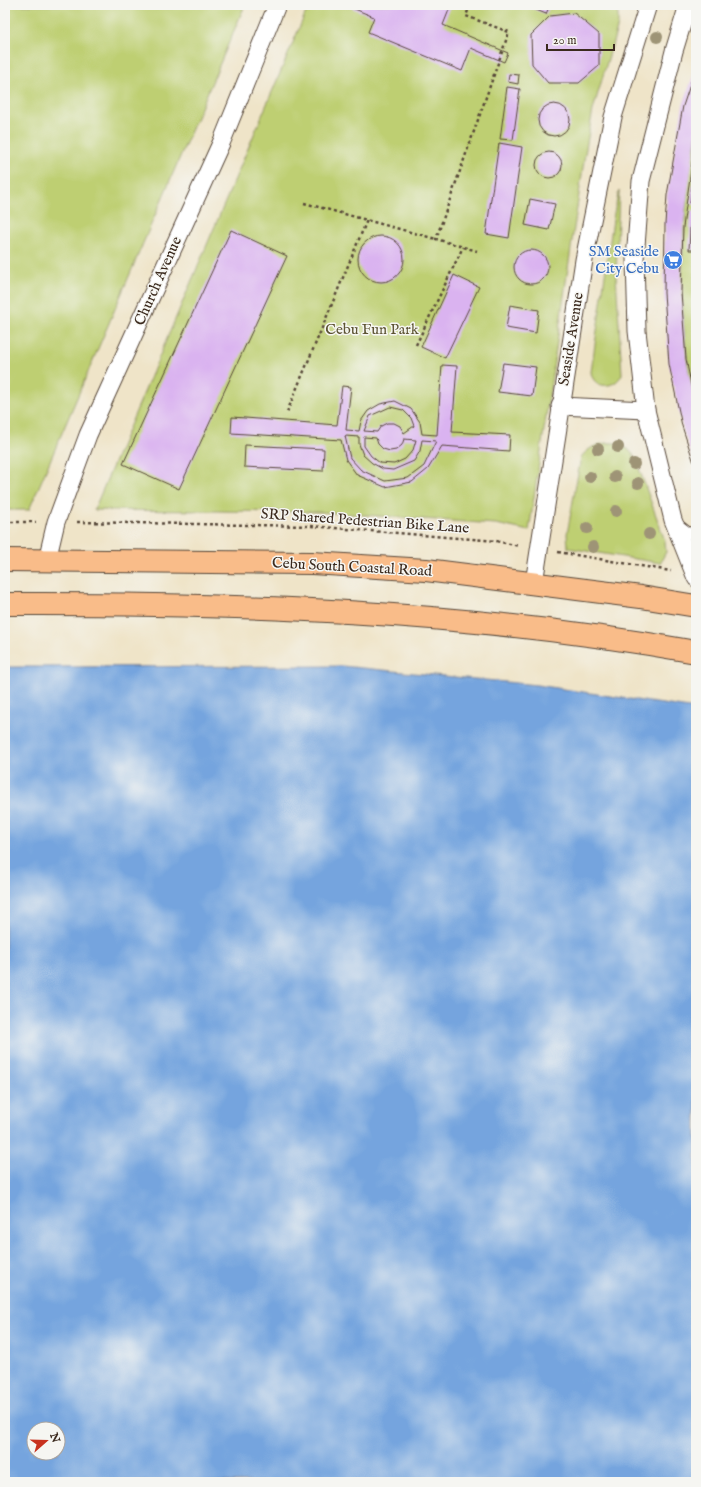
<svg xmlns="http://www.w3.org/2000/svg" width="701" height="1487" viewBox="0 0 701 1487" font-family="'IM FELL English',serif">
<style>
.green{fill:#becf72;stroke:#7c7c48}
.water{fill:#74a4de;stroke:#58677e;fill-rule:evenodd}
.building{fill:#dab3f0;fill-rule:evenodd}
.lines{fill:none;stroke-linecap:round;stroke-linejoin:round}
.lane-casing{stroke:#564638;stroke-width:11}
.street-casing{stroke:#564638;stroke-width:19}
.highway-casing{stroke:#564638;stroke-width:24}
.path{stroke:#564638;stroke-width:2.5;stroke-dasharray:3 3;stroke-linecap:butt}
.lane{stroke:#fff;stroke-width:9}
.street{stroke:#fff;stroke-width:17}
.highway{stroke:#f9bc89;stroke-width:22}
.tree{fill:#9e9476}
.labels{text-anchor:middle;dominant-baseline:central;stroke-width:3;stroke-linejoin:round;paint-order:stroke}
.shop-label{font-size:15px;fill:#366cbe;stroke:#f6f6f2;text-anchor:end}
.street-label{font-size:15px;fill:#3b2a1e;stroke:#f6f6f2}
.park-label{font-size:15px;fill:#5c5333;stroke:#f6f6f2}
</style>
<rect width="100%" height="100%" fill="#f6f6f2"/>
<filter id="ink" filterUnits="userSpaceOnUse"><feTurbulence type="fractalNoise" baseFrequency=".025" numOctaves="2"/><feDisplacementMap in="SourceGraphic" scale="8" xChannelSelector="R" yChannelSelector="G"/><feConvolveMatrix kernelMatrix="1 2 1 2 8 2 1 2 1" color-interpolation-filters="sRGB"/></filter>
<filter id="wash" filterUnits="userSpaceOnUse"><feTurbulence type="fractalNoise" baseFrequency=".012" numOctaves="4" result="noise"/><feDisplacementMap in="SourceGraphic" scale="16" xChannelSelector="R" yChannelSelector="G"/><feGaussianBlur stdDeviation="0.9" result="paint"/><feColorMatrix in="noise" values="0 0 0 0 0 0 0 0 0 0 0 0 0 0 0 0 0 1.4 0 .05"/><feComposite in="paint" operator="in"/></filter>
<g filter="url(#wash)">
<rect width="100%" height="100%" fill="#efe4c8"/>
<g class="green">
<path d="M5 5H245L29 510H5Z"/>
<path d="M309 5H612L618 14V25L593 110 585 154 529 531 496 524 319 512 94 510Z"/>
<path d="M696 135V409C675 318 680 226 696 135Z"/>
<path d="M619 190 616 275 622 374C616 389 593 390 591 372L614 213Z"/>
<path d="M615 443 628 449 635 457 665 541 666 552 660 563 568 548 567 534 581 457C590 446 601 442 615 443Z"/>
</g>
<path class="water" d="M342 666 537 685 696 709V1482H5V667ZM34 1429H58V1453H34Z"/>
<g id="blocks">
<g class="building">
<path d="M345 5H451L443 25 508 53 504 62 471 48 462 71 368 32 374 17Z"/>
<path d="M524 5H550L546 14Z"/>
<path d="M574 13 599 34V66L579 83H548L532 64 531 35 550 16Z"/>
<path d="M696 67V135L683 227 681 292 686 359 696 409V469L682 426 669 364 664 293 665 224 667 195 683 106Z"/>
<path d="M509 74 519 75 518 84 508 82Z"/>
<path d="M507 87 520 89 513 140 500 139Z"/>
<circle cx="554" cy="120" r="16"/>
<path d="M499 143 522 147 509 238 486 234Z"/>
<circle cx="549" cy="165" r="13"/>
<path d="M695 165H696V204L690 203Z"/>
<path d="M530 199 555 204 549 230 525 225Z"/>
<path d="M691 210 696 211V250H689Z"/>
<path d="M231 230 287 256 179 489 123 464Z"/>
<circle cx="381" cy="259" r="23"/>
<circle cx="531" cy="267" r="17"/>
<path d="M454 275 479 287 445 358 421 347Z"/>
<path d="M510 305 539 310 536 333 506 328Z"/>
<path d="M503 363 536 367 532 396 498 392Z"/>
<path d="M442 365 457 366 452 432 510 435 509 451 442 446 428 469 412 482 385 487 357 475 346 460 341 440 231 433 232 417 337 425 342 386 351 387 346 430 359 431 361 421 368 411 380 404 395 401 411 409 420 422 422 434 437 435ZM390 407 403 410 411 418 414 426 404 433 400 426 394 423H387L381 426 377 432 364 431 370 416ZM345 436 359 437V444L363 455 372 463 383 469 393 470 414 461 420 451 422 440 436 441 424 466 408 478 385 481 361 470 350 458ZM364 437 376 438 378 444 383 449 390 451 396 450 402 445 404 439 416 440 413 450 405 459 394 464 380 463 371 456 364 446Z"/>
<path d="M245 445 324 449 323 471 244 467Z"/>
</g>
</g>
</g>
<g filter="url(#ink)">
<use href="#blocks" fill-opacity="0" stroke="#564638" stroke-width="1"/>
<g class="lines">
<g class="lane-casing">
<path id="lane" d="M677 523 696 538"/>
</g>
<g class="street-casing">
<g id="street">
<path d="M688 5 674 51 641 181 635 259 637 331 646 410 673 520 696 578"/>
<path d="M560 406 646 410"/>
<path d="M47 560 56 522 88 435 222 141 277 5"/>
<path d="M534 583 584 260 613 117 648 5"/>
</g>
</g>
<g class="highway-casing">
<g id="highway">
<path d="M5 560 312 563 426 570 641 597 696 606"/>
<path d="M5 604C236 603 468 611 696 652"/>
</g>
</g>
<g class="path">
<path d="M470 5 466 16 509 32 436 239 477 251"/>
<path d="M304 203 436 239"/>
<path d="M416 345 463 247"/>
<path d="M287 412 367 220"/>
<path d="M5 522H36"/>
<path d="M77 522 310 526 496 541 519 546"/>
<path d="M558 552 671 571"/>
</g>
<use href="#lane" class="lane"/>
<use href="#street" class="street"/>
<use href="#highway" class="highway"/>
</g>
<g class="tree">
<circle cx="657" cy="37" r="6"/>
<circle cx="618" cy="447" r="6"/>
<circle cx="598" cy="449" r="6"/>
<circle cx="634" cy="464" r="6"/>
<circle cx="590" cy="477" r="6"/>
<circle cx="615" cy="477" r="6"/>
<circle cx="638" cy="483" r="6"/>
<circle cx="616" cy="511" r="6"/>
<circle cx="587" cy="528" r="6"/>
<circle cx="649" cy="534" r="6"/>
<circle cx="593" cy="547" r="6"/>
</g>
</g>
<defs>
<g id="supermarket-disc" transform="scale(1)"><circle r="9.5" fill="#3f7fe0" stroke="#f6f6f2"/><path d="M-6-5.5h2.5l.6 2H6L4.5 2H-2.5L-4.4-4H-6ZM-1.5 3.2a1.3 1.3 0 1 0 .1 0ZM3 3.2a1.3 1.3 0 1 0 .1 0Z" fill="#fff"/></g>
</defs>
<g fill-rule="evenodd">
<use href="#supermarket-disc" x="673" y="260"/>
</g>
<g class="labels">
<g class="shop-label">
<text x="659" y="251">SM Seaside<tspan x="659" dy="17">City Cebu</tspan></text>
</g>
<g class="street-label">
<text transform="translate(158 281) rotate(-66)">Church Avenue</text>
<text transform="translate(571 339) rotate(-81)">Seaside Avenue</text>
<text transform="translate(365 521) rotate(4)">SRP Shared Pedestrian Bike Lane</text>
<text transform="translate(352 567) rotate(3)">Cebu South Coastal Road</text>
</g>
<g class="park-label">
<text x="372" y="329">Cebu Fun Park</text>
</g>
</g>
<rect width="701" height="1487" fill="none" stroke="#f6f6f2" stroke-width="20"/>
<g transform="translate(46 1441) rotate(70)"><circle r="19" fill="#f6f6f2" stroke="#aba49d"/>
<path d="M0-3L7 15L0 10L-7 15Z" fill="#c8321e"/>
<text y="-6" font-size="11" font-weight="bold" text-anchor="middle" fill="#3b2a1e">N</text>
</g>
<path d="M547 44v6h67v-6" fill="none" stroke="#3b2a1e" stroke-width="2"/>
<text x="553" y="44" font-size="12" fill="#3b2a1e" stroke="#f6f6f2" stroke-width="3" paint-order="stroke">20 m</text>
</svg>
